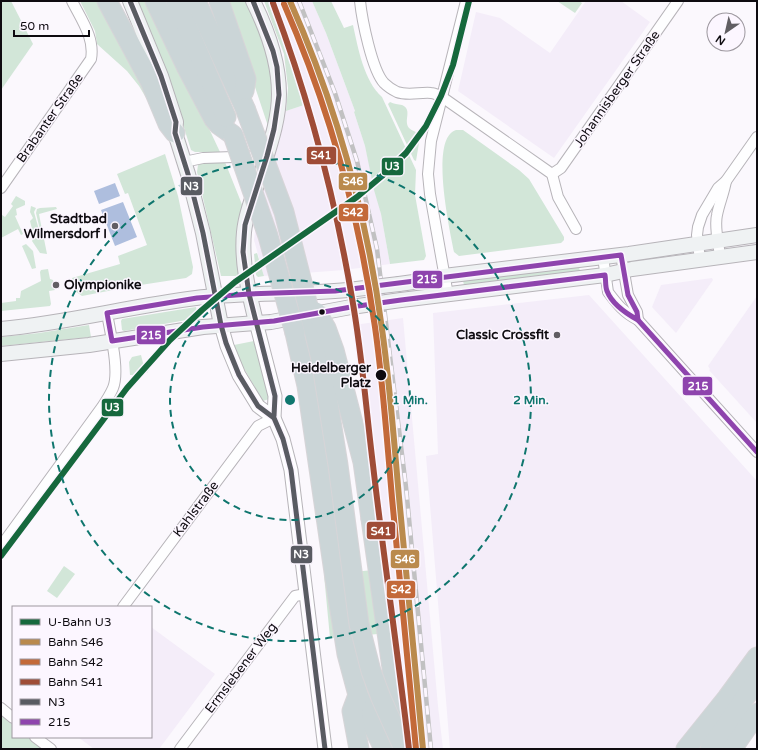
<svg xmlns="http://www.w3.org/2000/svg" width="758" height="750" viewBox="0 0 758 750" font-family="'Varela Round',sans-serif">
<style>
.built{fill:#f4edf9}
.green{fill:#d2e6d8}
.water{fill:#aebede}
.lines{fill:none;stroke-linecap:round;stroke-linejoin:round}
.minor-casing{stroke:#b7b4b9;stroke-width:12}
.tertiary-casing{stroke:#b7b4b9;stroke-width:15}
.secondary-casing{stroke:#b7b4b9;stroke-width:16}
.motorway-casing{stroke:#d7d5d8;stroke-width:21}
.minor{stroke:#fefeff;stroke-width:10}
.tertiary{stroke:#fefeff;stroke-width:13}
.secondary{stroke:#eff2f3;stroke-width:14}
.motorway{stroke:#cbd5d7;stroke-width:19}
.rail-casing{stroke:#c1c1c2;stroke-width:4.5}
.rail{stroke:#fcf6ff;stroke-width:3;stroke-dasharray:9;stroke-linecap:butt}
.secondary-bridge-casing{stroke:#b7b4b9;stroke-width:16;stroke-linecap:butt}
.motorway-bridge-casing{stroke:#d7d5d8;stroke-width:21;stroke-linecap:butt}
.secondary-bridge{stroke:#eff2f3;stroke-width:14}
.motorway-bridge{stroke:#cbd5d7;stroke-width:19}
.bus-1-casing{stroke:#fcf6ff;stroke-width:8}
.bus-2-casing{stroke:#fcf6ff;stroke-width:8}
.bus-1{stroke:#595b62;stroke-width:5}
.bus-2{stroke:#8e44ad;stroke-width:5}
.rail-1-casing{stroke:#fcf6ff;stroke-width:9}
.rail-2-casing{stroke:#fcf6ff;stroke-width:9}
.rail-3-casing{stroke:#fcf6ff;stroke-width:9}
.rail-1{stroke:#ba8a4d;stroke-width:6}
.rail-2{stroke:#c36939;stroke-width:6}
.rail-3{stroke:#9f4c37;stroke-width:6}
.metro-1-casing{stroke:#fcf6ff;stroke-width:9}
.metro-1{stroke:#16683d;stroke-width:6}
.ring{fill:none;stroke:#0f766e;stroke-width:2;stroke-dasharray:7 5}
.poi-dot{fill:#615e63;stroke:#fcf6ff;stroke-width:1.5}
.bus-dot{fill:#0e0b10;stroke:#fcf6ff;stroke-width:1.5}
.labels{text-anchor:middle;dominant-baseline:central;stroke-width:3;stroke-linejoin:round;paint-order:stroke}
.street-label{font-size:13px;fill:#0e0b10;stroke:#fcf6ff}
.poi-label{font-size:13px;font-weight:bold;fill:#0e0b10;stroke:#fcf6ff;text-anchor:end}
.stop-label{font-size:13px;font-weight:bold;fill:#0e0b10;stroke:#fcf6ff;text-anchor:end}
.centre{fill:#0f766e;stroke:#fcf6ff;stroke-width:2}
.ring-label{font-size:12px;text-anchor:middle;font-weight:bold;fill:#0f766e;stroke:#fcf6ff;stroke-width:3;stroke-linejoin:round;paint-order:stroke}
.line-badge{stroke:#fcf6ff;stroke-width:1.5}
.badge-label{font-size:11px;text-anchor:middle;font-weight:bold;fill:#fff}
</style>
<rect width="100%" height="100%" fill="#fbf8fd"/>
<g class="built">
<path d="M272 1H312L326 33 355 111 354 112 365 146 381 214 390 264 344 270 264 276 254 240 256 221 264 185 280 139 286 111 307 104 284 31Z"/>
<path d="M586 1H621L650 22 554 158 458 91 476 12 500 18 550 53Z"/>
<path d="M712 278 713 280 676 333 652 307 661 285Z"/>
<path d="M589 295 757 481V644L716 699 676 749H450L426 456 438 454 433 313Z"/>
<path d="M757 296V423L709 370 710 369 708 366Z"/>
<path d="M403 318 438 706 443 749H418L405 725 386 563 354 325Z"/>
<path d="M151 627 215 674 159 749H94L78 737H151Z"/>
</g>
<g class="green">
<path d="M1 1H11L33 44 1 90Z"/>
<path d="M80 1H101L128 50 148 101 139 86 127 71 97 44 95 31Z"/>
<path d="M137 1H149L220 152H195L191 150 180 115Z"/>
<path d="M225 1H247C257 27 271 55 274 83 275 97 271 112 268 126L236 30Z"/>
<path d="M264 1H272L284 31 307 104 286 111 288 88 284 54Z"/>
<path d="M312 1H331L344 28 353 25C358 48 364 81 382 97L416 170 415 195 426 256 424 260 390 264 381 214 374 190 365 146 354 112 355 111 326 33Z"/>
<path d="M557 1H579L582 3 575 13Z"/>
<path d="M390 102C394 104 398 104 402 105 413 110 403 120 409 128 413 132 418 131 420 137L416 161 414 160 388 104Z"/>
<path d="M456 130H463L519 170 529 179 564 237V240L561 243 459 256 454 252C450 231 429 138 456 130Z"/>
<path d="M165 154 178 196 193 267 192 274 186 278 134 286 82 296 75 291 72 278 120 264 118 256 147 245 128 193 125 194 117 174Z"/>
<path d="M225 162 243 207 242 276H221L197 172 198 165 203 163Z"/>
<path d="M16 196 25 201V205L16 209 17 215 15 216 23 234 21 235 18 229 1 238V218L2 215 5 217 13 206 11 204Z"/>
<path d="M31 206 36 208 34 212 39 230 33 233 30 221 33 218 30 212Z"/>
<path d="M40 208 56 207 57 209 39 214 42 230H40L36 213 37 209Z"/>
<path d="M43 234 47 254 40 253 32 241 33 239Z"/>
<path d="M26 244 33 251 36 268 32 269 22 246Z"/>
<path d="M257 253 264 276 258 277 256 275 254 254Z"/>
<path d="M579 267 580 271 464 285 463 281Z"/>
<path d="M48 269 50 279 53 280 55 290 49 291 51 304 50 306 1 311V303L16 301V298H20L21 291 41 281 40 272 41 270Z"/>
<path d="M196 307 198 318 124 331 122 330 121 321 122 319Z"/>
<path d="M89 325 91 337 1 346V337L39 333Z"/>
<path d="M254 341 269 399 263 401 242 365 234 345Z"/>
<path d="M141 355 143 363 155 361 147 373 145 372 141 378 135 375H130L129 362 132 357Z"/>
<path d="M64 566 75 574 57 598 47 591Z"/>
<path d="M383 569 390 633 330 638 324 575Z"/>
<path d="M1 715 13 725V737H28L43 749H1Z"/>
</g>
<g class="water">
<path d="M115 183 120 196 99 204 94 191Z"/>
<path d="M123 202 137 237 115 246 101 210Z"/>
</g>
<g class="lines">
<g class="minor-casing">
<g id="minor">
<path d="M360 1C362 20 372 70 384 83 388 87 393 90 397 92 408 96 420 92 431 93 435 93 439 96 442 97L552 174 558 197 576 229"/>
<path d="M184 162 203 158 267 156"/>
<path d="M552 174 561 168 678 1"/>
<path d="M1 188 91 59C95 38 81 19 72 1"/>
<path d="M621 255 628 295 637 312 638 320"/>
<path d="M603 257 608 292C617 304 624 313 638 320L757 452"/>
<path d="M720 257C719 244 714 228 717 215 719 204 724 193 726 181"/>
<path d="M700 260 697 235 698 227 702 215 718 188 726 181 757 137"/>
<path d="M448 295 430 194 428 174 431 141 466 1"/>
<path d="M1 546 102 407C106 401 110 395 113 388 120 371 110 332 107 313"/>
<path d="M123 607 258 426 274 418"/>
<path d="M1 708 13 718"/>
<path d="M35 737 51 749"/>
<path d="M180 749 295 596 306 594"/>
</g>
</g>
<g class="tertiary-casing">
<g id="tertiary">
<path d="M256 322 275 396 274 418 283 439 291 470 325 749"/>
<path d="M221 325 227 346 239 375 258 406 274 418"/>
</g>
</g>
<g class="secondary-casing">
<g id="secondary">
<path d="M130 1 161 76 176 122 175 133 188 174 203 233 221 325"/>
<path d="M253 1C267 29 279 62 279 94 279 119 270 145 263 168 256 189 246 211 244 232 241 263 249 293 256 322"/>
<path d="M399 284 428 280 444 276 629 254 757 235"/>
<path d="M401 300 605 275 632 269 757 252"/>
<path d="M1 329C67 323 131 306 196 298 247 292 297 295 348 290"/>
<path d="M1 354 89 345 203 327 271 322 351 307"/>
</g>
</g>
<g class="motorway-casing">
<g id="motorway">
<path d="M107 1 150 81 168 124 175 133"/>
<path d="M155 1 186 66 214 119 219 125 233 135"/>
<path d="M176 1 226 117"/>
<path d="M196 1 245 108"/>
<path d="M219 1 246 79 244 91"/>
<path d="M295 333 307 386 335 579 347 654 358 695 384 749"/>
<path d="M371 519 392 668 399 736"/>
<path d="M358 695 352 711 359 749"/>
<path d="M686 749 727 698 757 657"/>
<path d="M710 749 757 680"/>
<path d="M732 749 757 713"/>
</g>
</g>
<use href="#minor" class="minor"/>
<use href="#tertiary" class="tertiary"/>
<use href="#secondary" class="secondary"/>
<use href="#motorway" class="motorway"/>
<g class="rail-casing">
<path id="rail" d="M299 1 335 93 357 161 377 249 406 487 431 749"/>
</g>
<use href="#rail" class="rail"/>
<g class="secondary-bridge-casing">
<g id="secondary-bridge">
<path d="M348 290 399 284"/>
<path d="M351 307 401 300"/>
</g>
</g>
<g class="motorway-bridge-casing">
<g id="motorway-bridge">
<path d="M245 108 284 212 305 294 321 359 338 465 359 624 371 671 381 698 404 749"/>
<path d="M233 135 268 236 295 333"/>
<path d="M316 312 326 328 334 350 363 462 371 519"/>
</g>
</g>
<use href="#secondary-bridge" class="secondary-bridge"/>
<use href="#motorway-bridge" class="motorway-bridge"/>
<g class="bus-1-casing">
<g id="bus-1">
<path d="M130 1 161 76 176 122 175 133 188 174 203 233 221 325 226 343 239 375 258 406 274 418 283 439 291 470 325 749"/>
<path d="M253 1 273 51 277 67 279 95 274 129 267 156 245 225 243 252 249 294 275 396 274 416"/>
</g>
</g>
<g class="bus-2-casing">
<g id="bus-2">
<path d="M621 255 628 295 637 312 638 320C627 314 612 304 607 291 605 286 606 280 605 275L401 300 351 307 274 321 203 327 112 341 107 313 197 298 249 294 335 291Z"/>
<path d="M638 320 757 452"/>
</g>
</g>
<use href="#bus-1" class="bus-1"/>
<use href="#bus-2" class="bus-2"/>
<g class="rail-1-casing">
<path id="rail-1" d="M290 1C336 105 367 216 382 329 390 385 394 441 399 497 407 581 415 665 423 749"/>
</g>
<g class="rail-2-casing">
<path id="rail-2" d="M284 4C329 107 359 215 375 327 383 383 387 441 392 498 400 581 408 665 416 749"/>
</g>
<g class="rail-3-casing">
<path id="rail-3" d="M273 3C309 99 335 198 352 298 362 353 366 409 373 465 384 560 398 654 409 749"/>
</g>
<use href="#rail-1" class="rail-1"/>
<use href="#rail-2" class="rail-2"/>
<use href="#rail-3" class="rail-3"/>
<g class="metro-1-casing">
<path id="metro-1" d="M1 556 127 388 170 340 202 310 235 282 357 197 382 176 406 153 426 126 441 96 453 65 469 1"/>
</g>
<use href="#metro-1" class="metro-1"/>
</g>
<g class="ring">
<circle cx="290" cy="400" r="120"/>
<circle cx="290" cy="400" r="241"/>
</g>
<g class="poi-dot">
<circle cx="115" cy="226" r="4"/>
<circle cx="56" cy="285" r="4"/>
<circle cx="557" cy="335" r="4"/>
</g>
<g class="bus-dot">
<circle cx="322" cy="312" r="3.5"/>
<circle cx="381" cy="375" r="6"/>
</g>
<g class="labels">
<g class="street-label">
<text transform="translate(617 89) rotate(-55)">Johannisberger Straße</text>
<text transform="translate(50 118) rotate(-55)">Brabanter Straße</text>
<text transform="translate(196 509) rotate(-53)">Kahlstraße</text>
<text transform="translate(241 668) rotate(-53)">Ermslebener Weg</text>
</g>
<g class="poi-label">
<text x="107" y="219">Stadtbad<tspan x="107" dy="15">Wilmersdorf I</tspan></text>
<text x="64" y="285" text-anchor="start">Olympionike</text>
<text x="549" y="335">Classic Crossfit</text>
</g>
<g class="stop-label">
<text x="371" y="368">Heidelberger<tspan x="371" dy="15">Platz</tspan></text>
</g>
</g>
<circle cx="290" cy="400" r="6" class="centre"/>
<g class="ring-label">
<text x="410" y="404">1 Min.</text>
<text x="531" y="404">2 Min.</text>
</g>
<g class="line-badge">
<rect x="306" y="146" width="31" height="19" rx="4" fill="#9f4c37"/>
<rect x="381" y="157" width="23" height="19" rx="4" fill="#16683d"/>
<rect x="338" y="172" width="30" height="19" rx="4" fill="#ba8a4d"/>
<rect x="180" y="176" width="23" height="20" rx="4" fill="#595b62"/>
<rect x="338" y="203" width="31" height="19" rx="4" fill="#c36939"/>
<rect x="412" y="270" width="31" height="19" rx="4" fill="#8e44ad"/>
<rect x="136" y="325" width="30" height="20" rx="4" fill="#8e44ad"/>
<rect x="682" y="376" width="31" height="20" rx="4" fill="#8e44ad"/>
<rect x="101" y="398" width="23" height="19" rx="4" fill="#16683d"/>
<rect x="366" y="521" width="30" height="19" rx="4" fill="#9f4c37"/>
<rect x="290" y="545" width="23" height="19" rx="4" fill="#595b62"/>
<rect x="390" y="549" width="30" height="20" rx="4" fill="#ba8a4d"/>
<rect x="386" y="580" width="30" height="19" rx="4" fill="#c36939"/>
</g>
<g class="badge-label">
<text x="321" y="159">S41</text>
<text x="392" y="170">U3</text>
<text x="353" y="185">S46</text>
<text x="191" y="190">N3</text>
<text x="353" y="216">S42</text>
<text x="427" y="283">215</text>
<text x="151" y="339">215</text>
<text x="698" y="390">215</text>
<text x="112" y="411">U3</text>
<text x="381" y="535">S41</text>
<text x="301" y="558">N3</text>
<text x="405" y="563">S46</text>
<text x="401" y="593">S42</text>
</g>
<rect width="758" height="750" fill="none" stroke="#0e0b10" stroke-width="4"/>
<rect x="12" y="606" width="140" height="132" fill="#fcf6ff" stroke="#9d989f"/>
<rect x="20" y="619" width="20" height="6" fill="#16683d" stroke="#9d989f"/>
<text x="48" y="626" font-size="12" fill="#0e0b10">U-Bahn U3</text>
<rect x="20" y="639" width="20" height="6" fill="#ba8a4d" stroke="#9d989f"/>
<text x="48" y="646" font-size="12" fill="#0e0b10">Bahn S46</text>
<rect x="20" y="659" width="20" height="6" fill="#c36939" stroke="#9d989f"/>
<text x="48" y="666" font-size="12" fill="#0e0b10">Bahn S42</text>
<rect x="20" y="679" width="20" height="6" fill="#9f4c37" stroke="#9d989f"/>
<text x="48" y="686" font-size="12" fill="#0e0b10">Bahn S41</text>
<rect x="20" y="699" width="20" height="6" fill="#595b62" stroke="#9d989f"/>
<text x="48" y="706" font-size="12" fill="#0e0b10">N3</text>
<rect x="20" y="719" width="20" height="6" fill="#8e44ad" stroke="#9d989f"/>
<text x="48" y="726" font-size="12" fill="#0e0b10">215</text>
<g transform="translate(726 32) rotate(214)"><circle r="19" fill="#fcf6ff" stroke="#9d989f"/>
<path d="M0-3L7 15L0 10L-7 15Z" fill="#615e63"/>
<text y="-6" font-size="11" font-weight="bold" text-anchor="middle" fill="#0e0b10">N</text>
</g>
<path d="M14 30v6h75v-6" fill="none" stroke="#0e0b10" stroke-width="2"/>
<text x="20" y="30" font-size="12" fill="#0e0b10" stroke="#fcf6ff" stroke-width="3" paint-order="stroke">50 m</text>
</svg>
